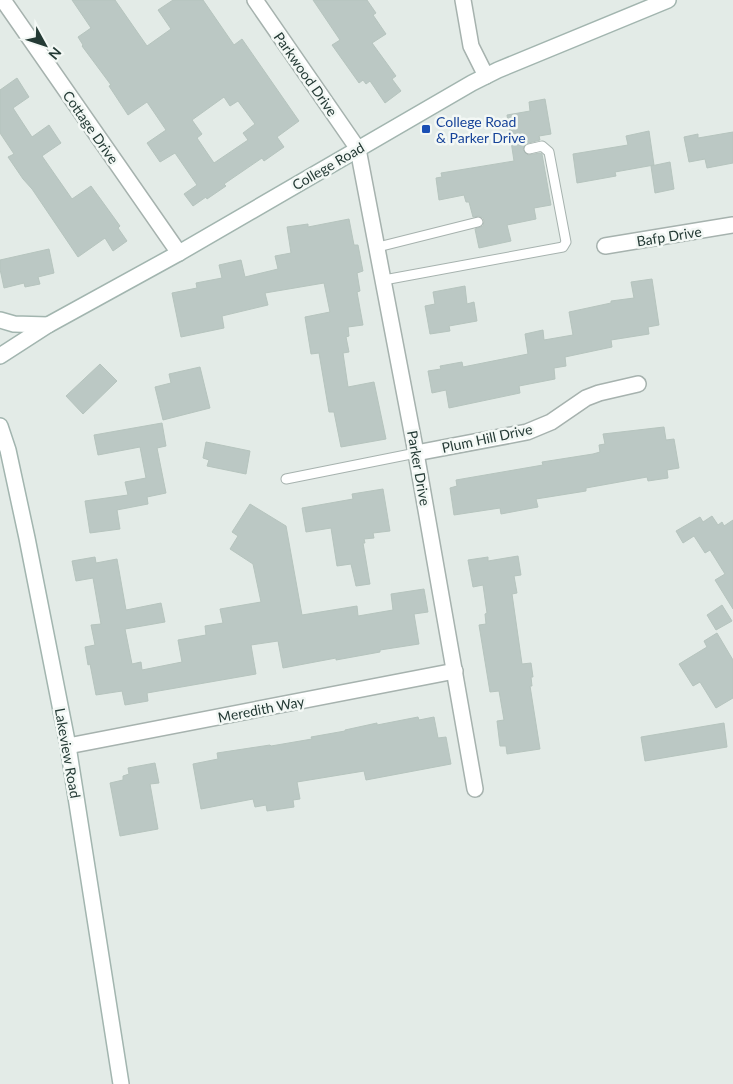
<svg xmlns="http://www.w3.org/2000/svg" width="733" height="1084" viewBox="0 0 733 1084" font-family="Lato,sans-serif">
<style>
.building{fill:#bbc8c4;stroke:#b6c4be;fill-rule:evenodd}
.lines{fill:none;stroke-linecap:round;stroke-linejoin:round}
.lane-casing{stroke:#a6b2ae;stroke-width:11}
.street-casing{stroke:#a6b2ae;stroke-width:18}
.secondary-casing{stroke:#a2b5af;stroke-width:18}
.lane{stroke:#fff;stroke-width:9}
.street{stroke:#fff;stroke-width:15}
.secondary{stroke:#fff;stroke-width:15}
.transit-dot{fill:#1a4fb4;stroke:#f3f8f5;stroke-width:2}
.labels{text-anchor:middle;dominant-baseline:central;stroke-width:5;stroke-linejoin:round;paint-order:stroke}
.street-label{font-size:14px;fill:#243a35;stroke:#f3f8f5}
.transit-label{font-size:14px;fill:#164399;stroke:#f3f8f5;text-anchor:start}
</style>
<rect width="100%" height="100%" fill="#e3ebe7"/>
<g class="building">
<path d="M72 0H115L147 46 171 29 158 10 173 0H203L234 45 242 39 299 121 277 137 284 147 264 161 262 158 224 184 226 186 207 199 206 197 193 206 184 194 197 185 175 153 160 162 147 143 166 130 147 102 128 115 109 86 111 85 82 46 83 45 78 37 91 28ZM224 97 230 106 238 101 255 124 243 133 248 140 214 163 197 138 202 134 192 120Z"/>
<path d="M313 0H367L376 13 373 15 386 34 372 43 396 76 392 79 401 91 385 103 370 81 366 84 363 80 359 83 332 45 340 40Z"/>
<path d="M17 78 29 97 13 108 32 137 49 125 61 143 42 156 72 199 91 186 107 208 120 226 118 228 127 241 113 251 105 238 78 257 32 189 23 179 8 157 14 154 0 133V90Z"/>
<path d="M545 99 551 134 539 136 540 140 525 144 523 150 528 155 540 153 542 154 551 205 534 208 536 219 507 225 511 241 479 248 475 229 483 226 484 221 483 218 479 216 473 217 469 202H466L464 195 439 200 436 178 442 177 441 173 514 161 507 115 530 111 529 102Z"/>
<path d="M649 131 654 165 615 172 616 176 577 183 573 154 628 145 626 136Z"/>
<path d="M733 132V163L707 168 705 159 689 162 684 137 698 134V138Z"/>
<path d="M670 162 674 189 655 193 651 166Z"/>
<path d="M349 219 354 245H358L363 271 357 273 360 291 357 292 363 325 348 327 349 336 346 337 349 352 343 353 348 387 374 382 386 439 341 447 334 412H329L319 353 311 354 305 317 330 312 324 283 265 293 268 305 222 316 224 328 181 337 172 293 197 288 196 283 222 278 219 265 241 260 245 277 278 269 275 256 291 253 287 227 308 224V227Z"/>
<path d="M49 249 54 273 38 277 40 284 25 287 24 283 4 288 0 269V260Z"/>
<path d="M652 279 659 325 648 327 649 334 611 340 612 347 565 357 566 366 554 368 555 379 519 386 520 393 449 408 446 390 432 393 428 371 441 369 440 366 462 362 463 367 528 354 525 334 543 330 544 340 573 335 569 312 611 303V301L634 298 631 282Z"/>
<path d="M465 286 467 304 474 302 477 321 449 326 450 331 430 334 425 306 435 304 433 292Z"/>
<path d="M100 364 117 381 83 414 66 396Z"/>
<path d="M200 367 210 408 163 420 155 387 171 383 169 374Z"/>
<path d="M162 423 166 446 157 448 166 493 147 497 148 504 117 510 120 529 90 533 85 501 128 495 125 482 146 478 140 447 98 455 94 435Z"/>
<path d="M664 427 666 440 674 439 679 468 667 470 668 478 648 481 647 477 586 488V491L536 499 538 507 501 514 500 508 454 515 450 488 457 486 456 480 543 465 542 462 593 454 600 452 599 445 605 444 603 434Z"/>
<path d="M206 442 250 451 246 474 207 466 209 460 203 458Z"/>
<path d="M383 489 390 531 373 533 374 538 364 539 365 543H363L370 584 356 586 351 564 337 566 331 528 306 532 302 508 353 499 352 494Z"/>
<path d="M250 504 286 526 302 615 357 606 358 616 393 610 391 594 424 589 428 612 414 614 419 644 380 650V652L336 660V658L283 668 278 641 251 645 256 674 147 693 148 701 125 705 122 691 96 695 90 664 88 665 85 647 95 645 91 625 101 624 93 578 76 581 72 561 95 557 96 563 117 559 126 610 161 603 165 622 125 629 132 664 141 662 142 670 182 662 178 640 206 635 205 626 223 623 220 609 261 602 253 564 230 549 238 536 232 532Z"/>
<path d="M712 516 718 525 722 522 724 526 733 520V609L715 580 725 574 710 550 705 553 694 536 683 543 676 531 700 517 703 522Z"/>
<path d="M518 556 521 575 514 576 517 593 512 594 522 664 531 663 533 677H531L532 686H530L540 749 507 754 506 746H500L497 721 504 720 499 691 490 692 479 625 486 624 485 614 487 613 483 585 473 587 468 560 488 557V561Z"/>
<path d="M722 605 732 621 716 630 707 615Z"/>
<path d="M717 633 733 660V698L716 708 700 682 693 686 679 664 707 647 704 641Z"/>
<path d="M418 717 419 720 434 717 438 738 446 737 451 764 366 780 364 771 297 782 300 799 293 800 294 807 267 811 266 805 255 807 253 799 201 809 193 764 218 759 217 753 270 745 271 746 312 739 311 737 345 731V730L377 723V725Z"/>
<path d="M724 723 727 747 645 761 641 737Z"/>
<path d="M155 763 159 783 150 784 158 829 120 836 110 783 123 780V776L129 774 128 768Z"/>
</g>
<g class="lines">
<g class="lane-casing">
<g id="lane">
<path d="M378 247 478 222"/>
<path d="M384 280 563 247 566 242 549 152 542 146 529 149"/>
<path d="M286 479 416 453"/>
</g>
</g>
<g class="street-casing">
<g id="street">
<path d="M3 0 179 253"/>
<path d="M255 0 358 149 416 453 475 789"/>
<path d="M463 0 471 46 486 76"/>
<path d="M605 246 733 225"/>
<path d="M416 453 527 432 551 422 586 398 599 393 638 384"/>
<path d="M68 746 455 671"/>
</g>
</g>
<g class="secondary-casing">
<g id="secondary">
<path d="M0 320 14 324 48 325"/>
<path d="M0 356 48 325 179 253 472 83 498 70 668 0"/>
<path d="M0 426 8 450 27 538 68 746 121 1084"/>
</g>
</g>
<use href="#lane" class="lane"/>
<use href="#street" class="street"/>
<use href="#secondary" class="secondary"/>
</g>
<rect class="transit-dot" x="421" y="124" width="10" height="10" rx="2.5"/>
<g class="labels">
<g class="street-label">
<text transform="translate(306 74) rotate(55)">Parkwood Drive</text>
<text transform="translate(91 127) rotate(55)">Cottage Drive</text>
<text transform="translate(328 166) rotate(-30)">College Road</text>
<text transform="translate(669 236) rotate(-9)">Bafp Drive</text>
<text transform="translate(487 438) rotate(-12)">Plum Hill Drive</text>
<text transform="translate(419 468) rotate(80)">Parker Drive</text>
<text transform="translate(261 709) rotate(-11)">Meredith Way</text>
<text transform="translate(68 753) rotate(80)">Lakeview Road</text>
</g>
<g class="transit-label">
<text x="436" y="121">College Road<tspan x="436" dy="16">&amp; Parker Drive</tspan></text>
</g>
</g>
<g transform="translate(45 45) rotate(130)" stroke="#f3f8f5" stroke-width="4" paint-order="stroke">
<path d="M0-4L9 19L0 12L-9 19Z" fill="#243a35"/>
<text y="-8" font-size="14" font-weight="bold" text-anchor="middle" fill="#243a35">N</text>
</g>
</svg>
